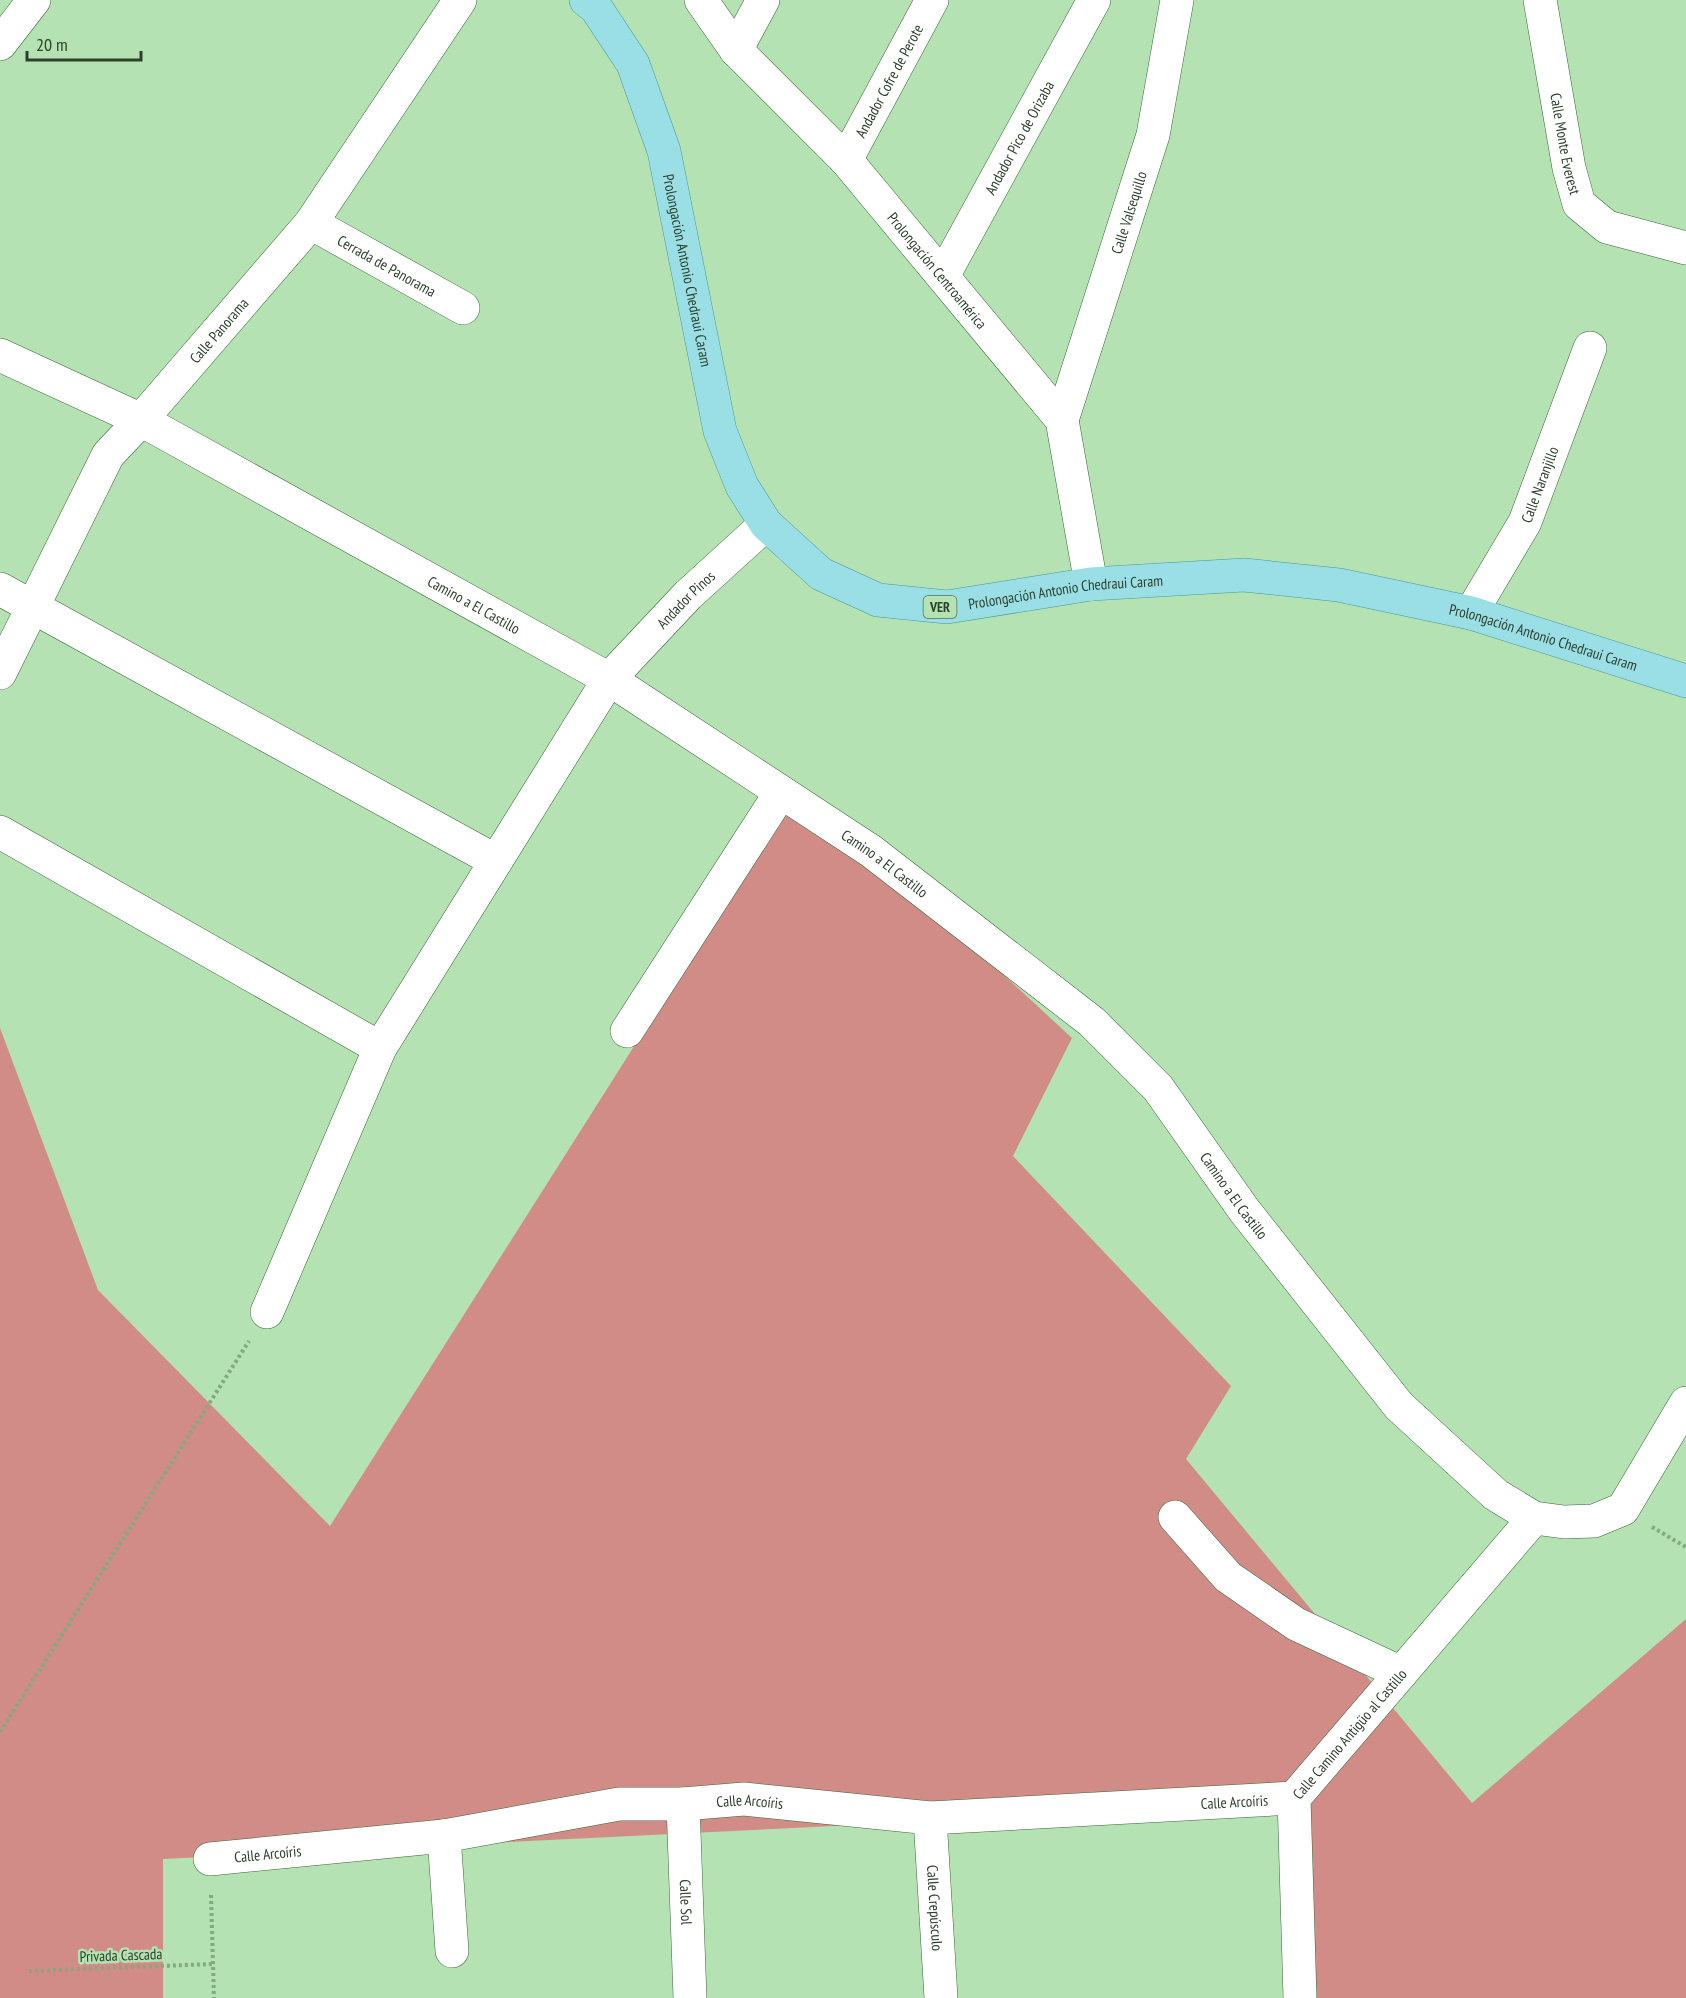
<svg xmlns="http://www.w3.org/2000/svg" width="1686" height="1998" viewBox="0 0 1686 1998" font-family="'PT Sans Narrow',sans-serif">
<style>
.forest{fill:#d18c88}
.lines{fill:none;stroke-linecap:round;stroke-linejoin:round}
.minor-casing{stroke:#3c653b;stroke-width:34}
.major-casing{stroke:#479999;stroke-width:34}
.path{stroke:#84a882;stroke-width:4;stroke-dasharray:3 3;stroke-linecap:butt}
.minor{stroke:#fff;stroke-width:33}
.major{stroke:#99dfe5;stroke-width:33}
.labels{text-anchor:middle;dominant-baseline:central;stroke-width:5;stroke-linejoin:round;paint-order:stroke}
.shield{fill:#b4e2b2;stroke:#567154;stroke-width:1.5}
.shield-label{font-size:14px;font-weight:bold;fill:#2d402c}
.street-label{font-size:15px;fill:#2d402c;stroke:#b4e2b2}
</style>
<rect width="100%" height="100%" fill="#b4e2b2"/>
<path class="forest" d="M799 786 1072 1038 1013 1156 1231 1386 1186 1459 1472 1803 1686 1619V1998H1291L1283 1804 163 1859V1998H0V1028L98 1290 330 1526Z"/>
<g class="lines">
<g class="minor-casing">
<g id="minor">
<path id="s1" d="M701 0 736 50 846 160 1062 420 1091 584"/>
<path id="s2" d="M1540 0 1569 168 1579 204 1607 227 1686 248"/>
<path d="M0 44 34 0"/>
<path d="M736 50 763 0"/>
<path id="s3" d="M846 160 932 0"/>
<path id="s4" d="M311 223 463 308"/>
<path id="s5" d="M943 276 1094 0"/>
<path id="s6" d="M0 355 141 420 609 679 871 851 1092 1022 1158 1088 1244 1210 1399 1406 1496 1495 1534 1518 1564 1522 1594 1521 1623 1509 1686 1403"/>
<path id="s7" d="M1062 420 1153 135 1177 0"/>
<path d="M0 589 496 861"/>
<path id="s8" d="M1471 613 1525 522 1590 348"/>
<path id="s9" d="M0 673 108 455 141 420 311 223 460 0"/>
<path d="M0 832 380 1048"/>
<path d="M627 1031 781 792"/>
<path id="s10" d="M267 1312 380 1048 609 679 688 595 766 524"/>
<path d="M1175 1517 1228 1577 1296 1624 1401 1673"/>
<path id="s11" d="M683 1804 690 1998"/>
<path id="s12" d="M930 1818 941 1998"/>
<path d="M444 1836 452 1951"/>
<path id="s13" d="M210 1859 444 1836 619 1804H683L744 1799 930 1818 1294 1798"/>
<path id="s14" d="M1300 1998 1294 1798 1534 1518"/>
</g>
</g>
<g class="major-casing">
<g id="major">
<path id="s15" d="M586 0 596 8 633 64 664 151 720 431 742 486 766 524 821 574 878 600 947 607 1091 584 1244 575 1339 585 1471 613 1686 681"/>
</g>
</g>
<g class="path">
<path d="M1652 1527 1686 1547"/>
<path d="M0 1732 249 1341"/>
<path d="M211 1895 214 1998"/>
<path d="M29 1971 213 1964"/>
</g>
<use href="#minor" class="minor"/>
<use href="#major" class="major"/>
</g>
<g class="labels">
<rect class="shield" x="923.5" y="596" width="33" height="22" rx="4.5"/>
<g class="shield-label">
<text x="940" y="607">VER</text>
</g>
<g class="street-label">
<text stroke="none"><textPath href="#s3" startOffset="90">Andador Cofre de Perote</textPath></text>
<text stroke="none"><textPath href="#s5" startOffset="158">Andador Pico de Orizaba</textPath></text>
<text stroke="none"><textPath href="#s2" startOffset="146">Calle Monte Everest</textPath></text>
<text stroke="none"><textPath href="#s7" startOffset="218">Calle Valsequillo</textPath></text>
<text stroke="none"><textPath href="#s4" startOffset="87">Cerrada de Panorama</textPath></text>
<text stroke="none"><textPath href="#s15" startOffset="294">Prolongación Antonio Chedraui Caram</textPath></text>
<text stroke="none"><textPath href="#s1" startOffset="360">Prolongación Centroamérica</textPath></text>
<text stroke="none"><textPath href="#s9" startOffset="410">Calle Panorama</textPath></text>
<text stroke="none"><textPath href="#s8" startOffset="146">Calle Naranjillo</textPath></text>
<text stroke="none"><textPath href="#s15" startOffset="888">Prolongación Antonio Chedraui Caram</textPath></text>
<text stroke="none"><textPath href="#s10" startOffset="832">Andador Pinos</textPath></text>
<text stroke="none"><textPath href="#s6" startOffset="536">Camino a El Castillo</textPath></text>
<text stroke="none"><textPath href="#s15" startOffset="1374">Prolongación Antonio Chedraui Caram</textPath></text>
<text stroke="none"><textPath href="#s6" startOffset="1022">Camino a El Castillo</textPath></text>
<text stroke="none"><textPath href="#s6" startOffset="1508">Camino a El Castillo</textPath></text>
<text stroke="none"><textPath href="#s14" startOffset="285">Calle Camino Antigüo al Castillo</textPath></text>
<text stroke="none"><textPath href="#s13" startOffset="1030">Calle Arcoíris</textPath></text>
<text stroke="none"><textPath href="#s13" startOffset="544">Calle Arcoíris</textPath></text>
<text stroke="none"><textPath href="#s13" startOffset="58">Calle Arcoíris</textPath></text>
<text stroke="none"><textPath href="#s11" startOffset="98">Calle Sol</textPath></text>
<text stroke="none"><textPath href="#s12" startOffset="90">Calle Crepúsculo</textPath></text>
<text transform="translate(121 1955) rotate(-2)">Privada Cascada</text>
</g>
</g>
<path d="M27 51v9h114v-9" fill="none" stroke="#2d402c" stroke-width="3"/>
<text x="36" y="51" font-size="18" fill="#2d402c" stroke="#b4e2b2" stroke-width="4.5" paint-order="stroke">20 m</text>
</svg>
